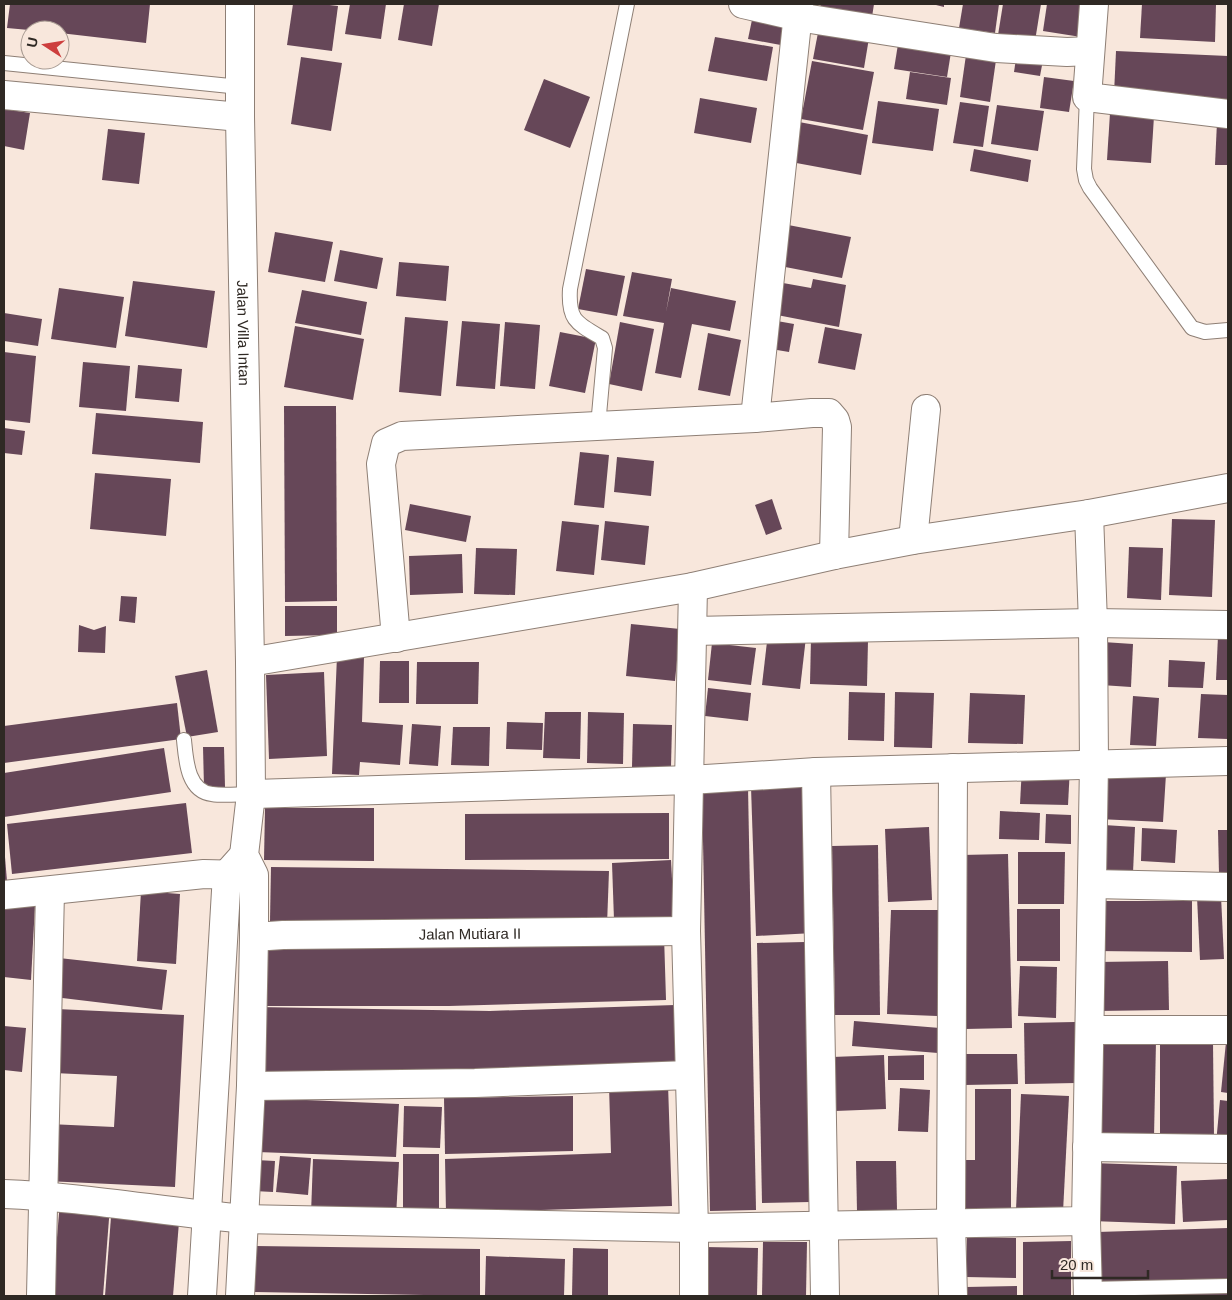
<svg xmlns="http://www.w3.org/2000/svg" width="1232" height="1300" viewBox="0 0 1232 1300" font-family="Helvetica,sans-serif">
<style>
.building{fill:#664758}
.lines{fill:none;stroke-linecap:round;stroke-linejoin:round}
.lane-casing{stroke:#8e7f75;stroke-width:16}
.street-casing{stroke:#8e7f75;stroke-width:30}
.lane{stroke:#fff;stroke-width:14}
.street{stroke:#fff;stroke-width:28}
.labels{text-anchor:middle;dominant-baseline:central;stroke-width:5;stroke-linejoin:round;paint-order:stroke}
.street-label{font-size:15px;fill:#2f2924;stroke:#f8e7dc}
</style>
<rect width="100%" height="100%" fill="#f8e7dc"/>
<g class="building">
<path d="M10 4H150L146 43 60 33V30H29L7 28Z"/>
<path d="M293 4H321L338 6 332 51 287 45Z"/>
<path d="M350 4H386L381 39 345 34Z"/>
<path d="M404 4H439L432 46 398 40Z"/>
<path d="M821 4H874L872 17 820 7Z"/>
<path d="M932 4H944V7Z"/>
<path d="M963 4H999L995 33 959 28Z"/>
<path d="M1003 4H1041L1035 41 998 35Z"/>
<path d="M1047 4H1086L1081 37 1043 31Z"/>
<path d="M1142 4H1216L1215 42 1140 38Z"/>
<path d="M753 15 790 21 786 46 748 39Z"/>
<path d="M820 22 870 32 864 68 813 59Z"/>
<path d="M715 37 773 47 767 81 708 71Z"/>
<path d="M899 38 952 46 947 77 894 69Z"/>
<path d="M967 48 997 53 990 102 960 97Z"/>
<path d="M1116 51 1228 56V100L1114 94Z"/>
<path d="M1017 52 1044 55 1040 76 1014 72Z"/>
<path d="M301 57 342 63 331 131 291 124Z"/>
<path d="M812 61 874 72 863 130 801 119Z"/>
<path d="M910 72 951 78 947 105 906 99Z"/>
<path d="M1044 77 1074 81 1069 112 1040 108Z"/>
<path d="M544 79 590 97 570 148 524 130Z"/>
<path d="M700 98 757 108 751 143 694 133Z"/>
<path d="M878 101 939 109 933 151 872 143Z"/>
<path d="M960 102 989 106 983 147 953 143Z"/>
<path d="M997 105 1044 111 1038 151 991 144Z"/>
<path d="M4 109 30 113 24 150 4 146Z"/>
<path d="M1110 113 1154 116 1151 163 1107 160Z"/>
<path d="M799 122 868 135 861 175 791 162Z"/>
<path d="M1217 122H1228V165H1215Z"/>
<path d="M108 129 145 133 139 184 102 180Z"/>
<path d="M974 149 1031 160 1028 182 970 171Z"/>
<path d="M783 224 851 237 842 278 775 265Z"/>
<path d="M275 232 333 242 325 282 268 272Z"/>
<path d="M340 250 383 258 377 289 334 281Z"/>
<path d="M399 262 449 266 446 301 396 296Z"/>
<path d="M586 269 625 276 617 316 578 309Z"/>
<path d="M632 272 672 279 666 312 671 288 736 301 730 331 692 324 681 378 655 373 664 323 623 316Z"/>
<path d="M813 279 846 285 839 327 777 315 783 283 811 288Z"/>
<path d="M133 281 215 291 207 348 125 336Z"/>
<path d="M59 288 124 297 116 348 51 339Z"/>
<path d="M302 290 367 302 361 335 295 323Z"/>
<path d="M4 313 42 319 38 346 4 341Z"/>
<path d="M405 317 448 321 441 396 399 392Z"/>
<path d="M462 321 500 324 495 389 456 386Z"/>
<path d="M777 321 794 324 789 352 771 349Z"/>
<path d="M505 322 540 325 535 389 500 386Z"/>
<path d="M620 322 654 329 642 391 609 384Z"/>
<path d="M295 326 364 339 353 400 284 387Z"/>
<path d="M825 327 862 334 855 370 818 363Z"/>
<path d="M560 332 596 339 585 393 549 386Z"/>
<path d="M708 333 741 340 730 396 698 390Z"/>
<path d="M4 352 36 356 30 423 4 420Z"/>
<path d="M83 362 130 366 126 411 79 407Z"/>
<path d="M138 365 182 369 179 402 135 398Z"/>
<path d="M284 406H336L337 601 285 602Z"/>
<path d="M96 413 203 422 200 463 92 454Z"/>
<path d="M4 428 25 431 22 455 4 453Z"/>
<path d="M580 452 609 455 604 508 574 505Z"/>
<path d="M617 457 654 461 651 496 614 492Z"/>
<path d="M95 473 171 479 166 536 90 529Z"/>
<path d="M772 499 782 529 766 535 755 505Z"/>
<path d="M410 504 471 516 466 542 405 530Z"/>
<path d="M1172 519 1215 520 1212 597 1169 595Z"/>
<path d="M562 521 599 525 594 575 556 571Z"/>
<path d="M605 521 649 526 645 565 601 560Z"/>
<path d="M1129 547 1163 548 1161 600 1127 598Z"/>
<path d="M476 548 517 549 515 595 474 594Z"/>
<path d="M462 554 463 593 410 595 409 556Z"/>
<path d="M121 596 137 597 135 623 119 621Z"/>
<path d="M285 606H337V635L285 636Z"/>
<path d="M631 624 680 629 675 681 626 676Z"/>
<path d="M79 625 94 630 106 626 105 653 78 652Z"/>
<path d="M768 633 806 637 800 689 762 685Z"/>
<path d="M1218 636H1228V680H1216Z"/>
<path d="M811 638 868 640 867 686 810 684Z"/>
<path d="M1103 642 1133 644 1131 687 1101 685Z"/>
<path d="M712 643 756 648 751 685 708 680Z"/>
<path d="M337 656 364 657 362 722 403 725 400 765 360 762 359 775 332 774Z"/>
<path d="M1169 660 1205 662 1203 688 1168 687Z"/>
<path d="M380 661H409V703H379Z"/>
<path d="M417 662H479L478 704H416Z"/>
<path d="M207 670 218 732 187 737 175 676Z"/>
<path d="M324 672 327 756 269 759 266 675Z"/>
<path d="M708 688 751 693 748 721 705 716Z"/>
<path d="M849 692 885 693 884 741 848 740Z"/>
<path d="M895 692 934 693 932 748 894 747Z"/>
<path d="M970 693 1025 695 1023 744 968 743Z"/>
<path d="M1201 694 1228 695V739L1198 738Z"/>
<path d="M1133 696 1159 698 1156 746 1130 745Z"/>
<path d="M177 703 181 739 4 763V726Z"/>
<path d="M545 712H581L580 759 543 758Z"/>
<path d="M588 712 624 713 623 764 587 763Z"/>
<path d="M507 722 543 723 542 750 506 749Z"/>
<path d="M412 724 441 726 438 766 409 764Z"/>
<path d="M633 724 672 725 671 767H632Z"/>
<path d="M453 727H490L489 766 451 765Z"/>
<path d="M203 747H224L225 787H204Z"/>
<path d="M164 748 171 792 4 817V773Z"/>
<path d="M1022 766 1070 767 1068 805 1020 804Z"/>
<path d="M1100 771 1166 774 1163 822 1098 819Z"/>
<path d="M809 784 814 933 756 936 751 787Z"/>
<path d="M748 787 756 1210 710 1211 702 788Z"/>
<path d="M186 803 192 853 12 874 7 824Z"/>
<path d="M265 808H374V861L264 860Z"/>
<path d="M1000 811 1040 813 1039 840 999 839Z"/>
<path d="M669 813V859L465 860V814Z"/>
<path d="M1046 814 1071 815V844L1045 843Z"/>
<path d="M1104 825 1135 827 1133 873 1102 872Z"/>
<path d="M929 827 932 900 888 902 885 829Z"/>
<path d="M1142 828 1177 830 1175 863 1141 861Z"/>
<path d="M1218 830H1228V874H1219Z"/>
<path d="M878 845 880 1015H835L832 846Z"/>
<path d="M1018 852H1065L1064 904H1018Z"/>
<path d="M1008 854 1012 1028 965 1029 961 855Z"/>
<path d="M4 857H5L7 881H4Z"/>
<path d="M671 860 674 917 614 920 612 863Z"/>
<path d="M271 867 609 871 607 925 270 921Z"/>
<path d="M141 891 180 894 176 964 137 961Z"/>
<path d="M1221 896 1224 959 1200 960 1197 897Z"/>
<path d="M1096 901H1192V952L1095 951Z"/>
<path d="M35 905 31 980 4 977V908Z"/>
<rect x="1017" y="909" width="43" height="52"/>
<path d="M891 910H939L940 965 937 1016 887 1014Z"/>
<path d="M664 936 666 1000 449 1006H256V943Z"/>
<path d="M805 942 810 1202 762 1203 757 943Z"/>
<path d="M59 958 167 970 162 1010 54 997Z"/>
<path d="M1168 961 1169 1010 1097 1011V962Z"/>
<path d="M1020 966 1057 967 1056 1018 1018 1016Z"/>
<path d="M675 1005 676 1067 255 1077 257 1007 490 1011Z"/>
<path d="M57 1009 184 1015 175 1187 46 1181 49 1124 114 1127 117 1076 54 1073Z"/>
<path d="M854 1021 940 1028 938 1053 852 1046Z"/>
<path d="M1075 1022 1076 1083 1025 1084 1024 1023Z"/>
<path d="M4 1026 26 1028 22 1072 4 1070Z"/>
<path d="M1099 1041H1156L1154 1137 1097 1135Z"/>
<path d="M1226 1042H1228V1093L1221 1092Z"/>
<path d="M1213 1043 1214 1136 1160 1137V1044Z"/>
<path d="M963 1054H1017L1018 1084 964 1085Z"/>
<path d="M884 1055 886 1109 835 1111 832 1057Z"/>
<path d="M924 1055V1080H888V1056Z"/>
<path d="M668 1084 672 1206 446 1213 445 1159 611 1153 609 1086Z"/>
<path d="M900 1088 930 1090 928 1132 898 1131Z"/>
<path d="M975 1089H1011V1212H964V1160H975Z"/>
<path d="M1021 1094 1069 1096 1063 1212 1016 1210Z"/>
<path d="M573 1096V1151L445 1154 444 1098Z"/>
<path d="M260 1098 399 1104 396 1157 257 1152Z"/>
<path d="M1220 1100 1228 1101V1145L1216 1144Z"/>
<path d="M404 1106 442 1107 440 1148 403 1147Z"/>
<rect x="403" y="1154" width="36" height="61"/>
<path d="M280 1156 311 1158 308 1195 276 1192Z"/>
<path d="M313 1159 399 1162 396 1217 311 1214Z"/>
<path d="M256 1160 275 1161 273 1192 254 1191Z"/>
<path d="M856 1161H896L897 1210 857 1211Z"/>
<path d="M1093 1163 1177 1166 1175 1224 1091 1221Z"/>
<path d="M1228 1179V1220L1183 1222 1181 1181Z"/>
<path d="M60 1202 110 1206 103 1296H52Z"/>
<path d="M111 1217 179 1222 173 1296H105Z"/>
<path d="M1228 1228V1281L1099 1284 1097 1232Z"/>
<path d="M967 1237 1016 1238V1278L966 1277Z"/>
<path d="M1071 1241V1296H1023V1242Z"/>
<path d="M763 1242H807L806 1296H762Z"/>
<path d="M255 1246 480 1249V1296L255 1292Z"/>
<path d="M705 1247 758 1248 757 1296H704Z"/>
<path d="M573 1248 608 1249V1296H572Z"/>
<path d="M486 1256 565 1259 564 1296 485 1295Z"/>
<path d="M1017 1286V1296H966V1287Z"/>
<path d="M1228 1293V1296H1147L1146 1294Z"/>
</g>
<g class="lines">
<g class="lane-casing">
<g id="lane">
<path d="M4 63 240 87"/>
<path d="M1087 97 1084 169 1086 180 1090 188 1192 328 1205 332 1228 330"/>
<path d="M598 426 605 348 602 338C576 323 568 320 570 289L627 4"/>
<path d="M184 740C186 759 187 791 212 794 224 796 238 794 251 794"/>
<path d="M1088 1289 1228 1286"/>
</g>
</g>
<g class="street-casing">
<g id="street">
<path id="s1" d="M240 4V117L250 662 251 794 244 855 254 875V937L251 1086 240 1296"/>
<path d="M743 4 804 18 996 48 1067 52 1090 51"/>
<path d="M799 4 755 418 812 413H829L835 420 837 427 834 555"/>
<path d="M1094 4 1087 97 1228 114"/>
<path d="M4 95 240 117"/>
<path d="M913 540 926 409"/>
<path d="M693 587 686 931 694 1228V1296"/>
<path d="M693 631 1093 623 1228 625"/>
<path d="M396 638 381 464 386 443 402 436 755 418"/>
<path d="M250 662 693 587 834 555 913 540 1089 514 1228 488"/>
<path d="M953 768 951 1223 953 1296"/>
<path d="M816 772 825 1296"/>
<path d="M251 794 690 780 816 772 1228 761"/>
<path d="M1093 884 1228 887"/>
<path d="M4 895 204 874 244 875"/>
<path id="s2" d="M254 937 283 935 686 931"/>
<path d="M1090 1030H1228"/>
<path d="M251 1086 475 1083 689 1075"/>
<path d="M1087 1147 1228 1149"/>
<path d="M4 1194C85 1197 164 1212 245 1219L694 1228 1086 1221 1094 764 1093 623 1089 514"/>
<path d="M1086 1221 1088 1296"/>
<path d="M41 1296 50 891"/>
<path d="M202 1296 227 874 244 855"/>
</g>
</g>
<use href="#lane" class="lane"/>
<use href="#street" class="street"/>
</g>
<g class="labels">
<g class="street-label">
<text stroke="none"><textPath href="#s1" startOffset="329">Jalan Villa Intan</textPath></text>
<text stroke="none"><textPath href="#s2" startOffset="216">Jalan Mutiara II</textPath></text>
</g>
</g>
<rect width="1232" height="1300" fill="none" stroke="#2f2924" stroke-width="10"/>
<g transform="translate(45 45) rotate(282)"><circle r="24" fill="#f8e7dc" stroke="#a89b92"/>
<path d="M0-4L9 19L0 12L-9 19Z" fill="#cd3e3d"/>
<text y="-8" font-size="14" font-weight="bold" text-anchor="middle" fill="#2f2924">U</text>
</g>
<path d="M1052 1270v8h96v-8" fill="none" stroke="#2f2924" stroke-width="2.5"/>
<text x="1060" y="1270" font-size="15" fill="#2f2924" stroke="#f8e7dc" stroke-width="4" paint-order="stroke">20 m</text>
</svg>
